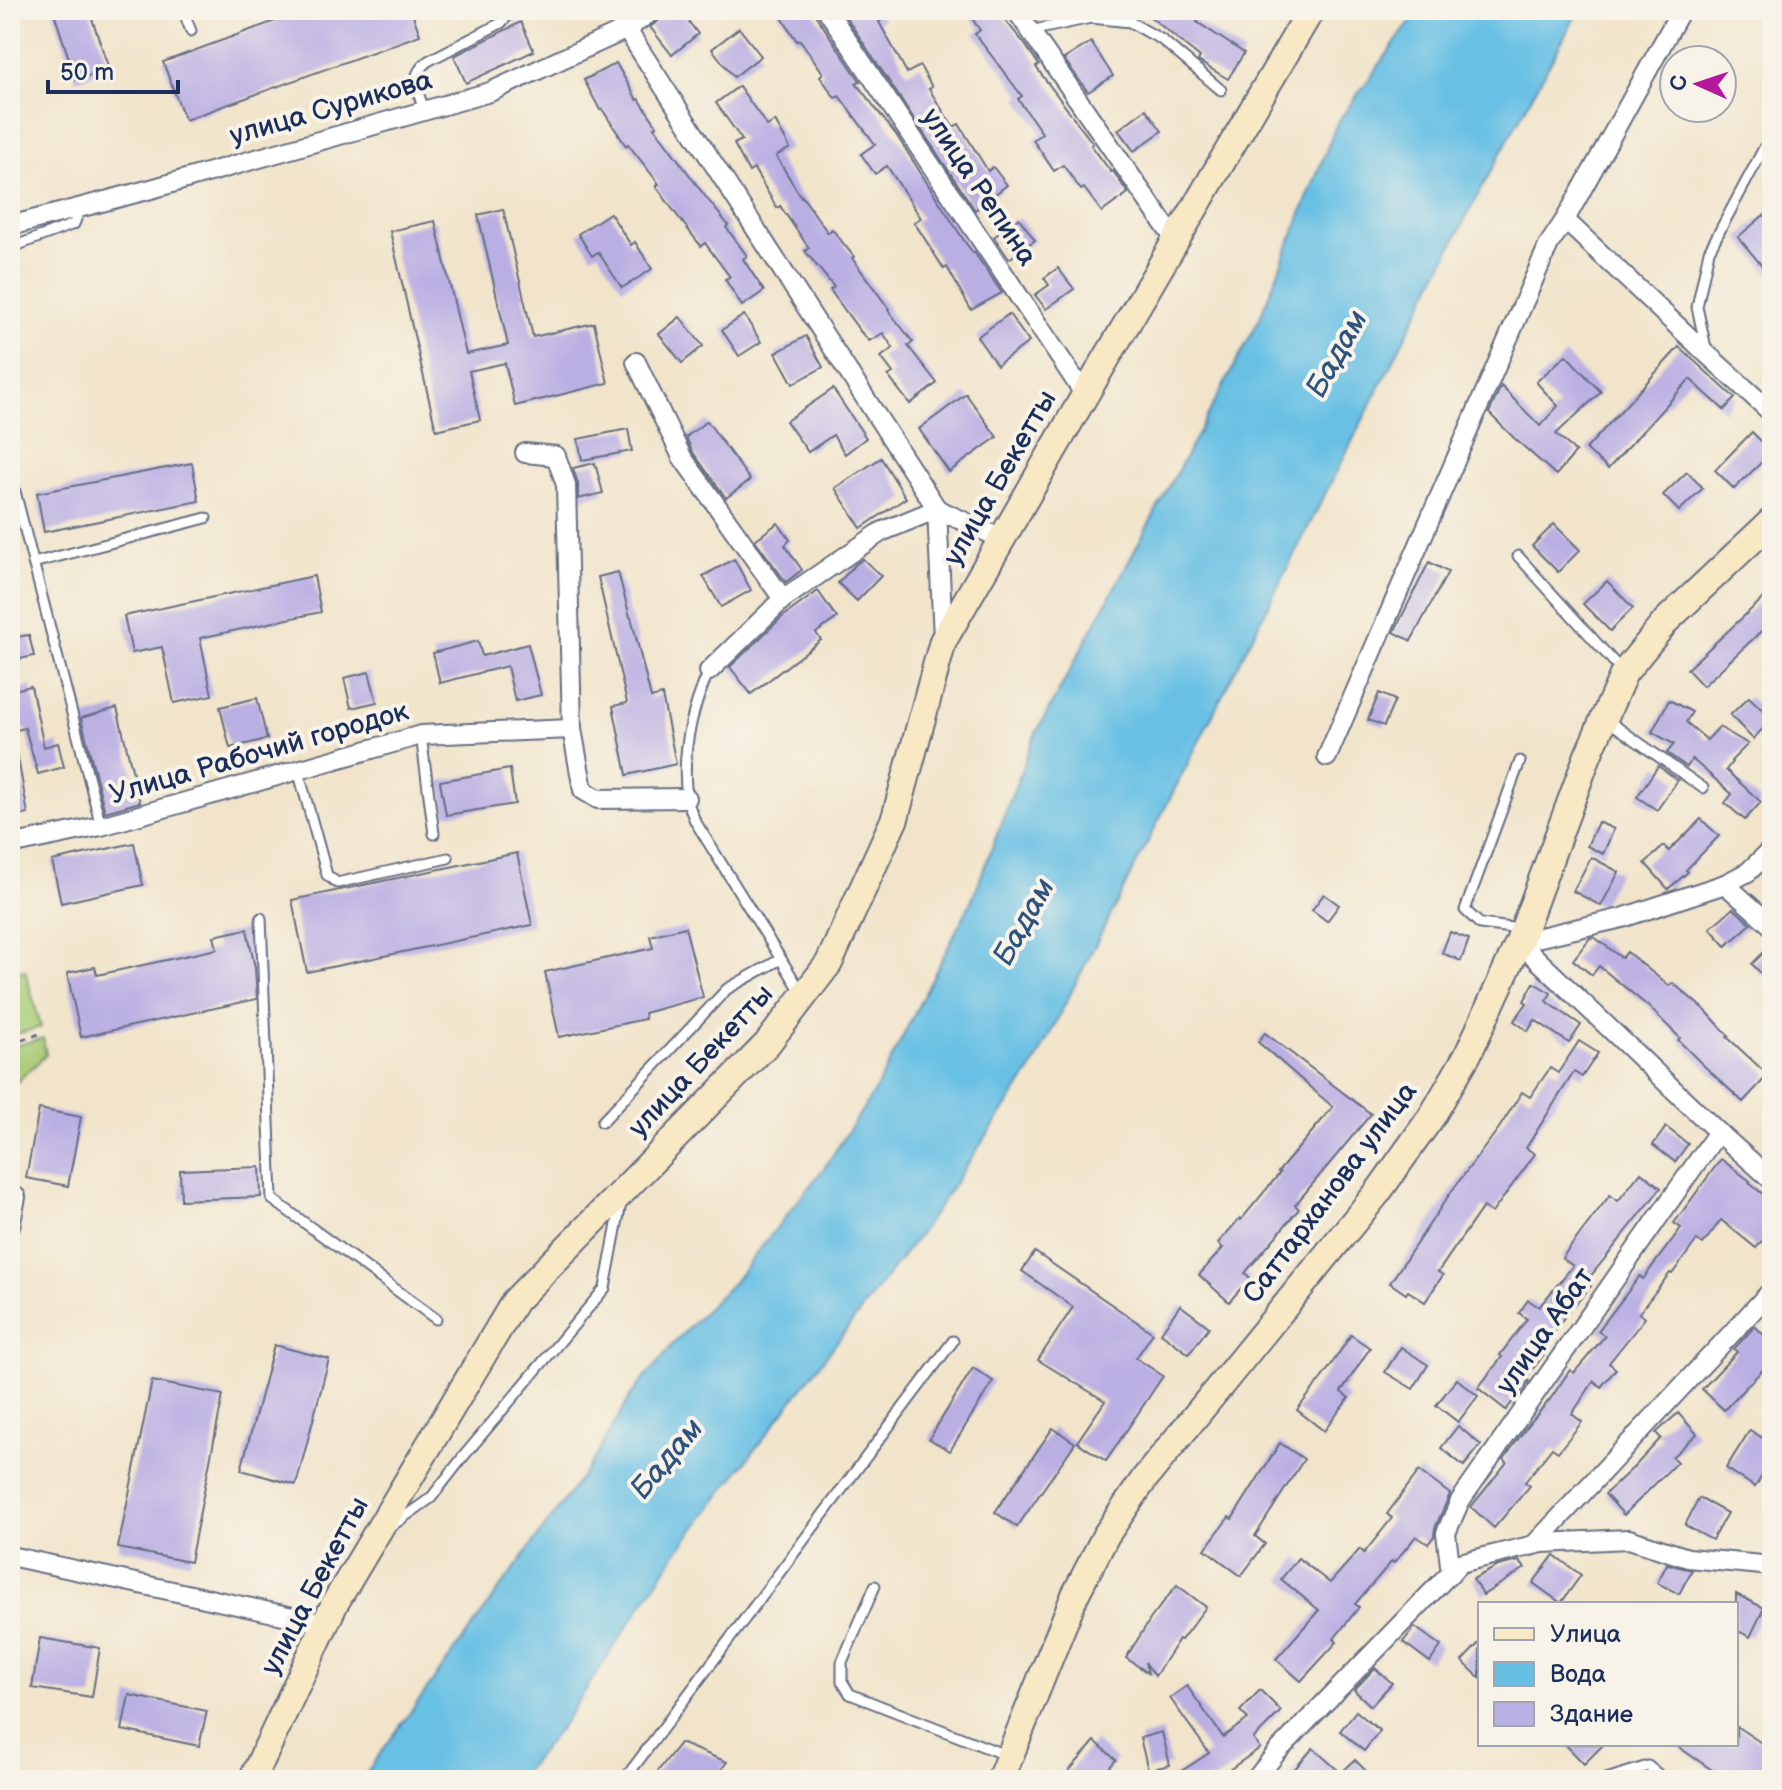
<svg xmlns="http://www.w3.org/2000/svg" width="1782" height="1790" viewBox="0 0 1782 1790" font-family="'Balsamiq Sans',sans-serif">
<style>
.green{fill:#a8cb73;stroke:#627d68;stroke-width:2}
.water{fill:#67c0e4;stroke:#4178a1;stroke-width:2}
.building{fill:#baafe3}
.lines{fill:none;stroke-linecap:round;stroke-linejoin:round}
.lane-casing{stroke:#666e84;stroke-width:13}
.street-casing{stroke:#666e84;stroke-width:22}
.secondary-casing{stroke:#666e84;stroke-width:30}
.path{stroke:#666e84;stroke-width:3;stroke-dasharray:6 6;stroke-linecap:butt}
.lane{stroke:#fff;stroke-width:9}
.street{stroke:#fff;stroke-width:18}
.secondary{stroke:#f8e8c3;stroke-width:26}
.labels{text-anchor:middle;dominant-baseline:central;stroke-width:8;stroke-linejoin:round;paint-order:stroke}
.street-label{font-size:28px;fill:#1b2f5e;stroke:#f7f3e8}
.water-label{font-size:30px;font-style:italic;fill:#2e5380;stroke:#f7f3e8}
</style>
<rect width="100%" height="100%" fill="#f7f3e8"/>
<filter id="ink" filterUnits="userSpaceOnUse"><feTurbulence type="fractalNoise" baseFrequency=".0125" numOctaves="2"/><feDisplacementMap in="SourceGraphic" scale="16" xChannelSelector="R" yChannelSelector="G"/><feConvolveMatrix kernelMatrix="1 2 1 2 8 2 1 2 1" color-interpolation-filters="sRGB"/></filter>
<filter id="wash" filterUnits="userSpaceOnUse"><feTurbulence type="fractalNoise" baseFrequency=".006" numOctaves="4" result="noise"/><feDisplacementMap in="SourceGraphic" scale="32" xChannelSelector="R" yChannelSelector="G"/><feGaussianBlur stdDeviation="1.8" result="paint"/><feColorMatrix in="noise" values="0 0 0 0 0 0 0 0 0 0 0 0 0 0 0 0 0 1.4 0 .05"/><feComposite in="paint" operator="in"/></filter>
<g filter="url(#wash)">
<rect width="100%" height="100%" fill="#f1e4ca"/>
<g class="green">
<path d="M25 970 41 1027 10 1036V974Z"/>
<path d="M43 1038 46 1055 10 1088V1047Z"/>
</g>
<path class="water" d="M1419 10H1579L1473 204 1032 1069 924 1228 679 1549 561 1727 518 1780H361L595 1458 631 1395 674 1343 736 1279 825 1167 877 1087 972 900 1034 737 1259 320 1337 123Z"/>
<g id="blocks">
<g class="building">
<path d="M53 10H89L109 69 76 80Z"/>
<path d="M305 10H411L420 35 185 120 163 62Z"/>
<path d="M673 10H680L698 34 672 55 650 27Z"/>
<path d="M777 10H812L860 81 856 83 897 136 965 242 973 253 974 252 1002 293 971 310 947 267 944 269 914 222 921 218 887 166 875 174 861 154 875 144 839 96 835 98 820 76 823 73 800 40 797 41Z"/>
<path d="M851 10H878L883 19 879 22 907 73 920 66 932 87 929 89 953 127 959 124 988 171 993 167 1007 185 975 210 844 14Z"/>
<path d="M966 10H997L1024 43 1039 65 1036 67 1093 144 1091 145 1111 172 1113 171 1128 193 1102 212 1084 188 1081 190 1063 165 1054 171 1033 140 1042 133 1018 99 1022 96 975 34 980 30Z"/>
<path d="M1142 10H1186L1199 20 1197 22 1244 53 1228 79 1198 61 1200 57Z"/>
<path d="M521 22 534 51 466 83 454 56Z"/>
<path d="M739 28 761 56 734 77 712 49Z"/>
<path d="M1091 42 1113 76 1088 92 1064 59Z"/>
<path d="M616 63 637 100 639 99 657 126 654 127 705 196 728 225 726 227 747 256 743 259 764 291 742 306 725 279 730 277 705 243 701 246 676 214 656 186 659 184 628 144 626 146 602 109 600 110 584 80Z"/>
<path d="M739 86 767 126 775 121 790 148 776 156 801 197 802 196 828 233 832 229 854 257 852 258 889 309 888 310 913 342 908 346 937 383 910 404 888 376 893 373 881 357 893 348 883 333 869 341 860 331 830 290 834 287 805 251 809 248 780 206 777 208 754 169 749 172 734 144 742 140 716 103Z"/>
<path d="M1146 109 1162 131 1134 151 1118 130Z"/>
<path d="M503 209 533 337 594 323 608 383 515 406 505 363 469 371 480 420 436 430 390 231 435 221 466 354 508 345 478 215Z"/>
<path d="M610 213 631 245 635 242 652 269 622 288 598 252 592 256 578 234Z"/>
<path d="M1764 215 1772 224V278L1738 237Z"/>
<path d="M1019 218 1035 240 1009 259 994 237Z"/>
<path d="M1058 268 1074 289 1046 309 1035 295 1049 285 1044 278Z"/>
<path d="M1009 314 1029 342 997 365 977 337Z"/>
<path d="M744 315 761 342 739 356 722 330Z"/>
<path d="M680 317 703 346 682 363 659 334Z"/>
<path d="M806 336 823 367 793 384 776 353Z"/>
<path d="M1679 347 1735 398 1724 410 1690 379 1608 469 1586 449Z"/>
<path d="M1566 355 1601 392 1556 434 1576 452 1556 475 1514 438 1489 413 1501 386 1540 426 1558 406 1536 382Z"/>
<path d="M833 389 866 438 845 454 833 435 808 452 786 421Z"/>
<path d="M966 394 997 437 949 472 919 429Z"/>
<path d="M707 421 750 480 726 498 692 451 686 437Z"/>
<path d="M628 429 632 451 582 460 578 439Z"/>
<path d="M1752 432 1772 452 1734 489 1715 470Z"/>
<path d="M881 458 906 498 861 528 835 488Z"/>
<path d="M192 463 199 501 44 532 37 493Z"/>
<path d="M595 463 603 493 578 499V484L573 468Z"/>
<path d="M1687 472 1703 488 1679 511 1663 495Z"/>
<path d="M778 523 790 540 785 545 802 570 786 582 755 540Z"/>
<path d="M1554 524 1580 550 1558 572 1532 546Z"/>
<path d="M734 559 751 590 721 607 703 576Z"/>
<path d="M863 559 881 576 857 601 838 583 856 564Z"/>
<path d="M1429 562 1448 572 1411 641 1394 632Z"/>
<path d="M618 572 630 617H631L651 698 662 695 676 764 627 775 613 706 627 703 598 577Z"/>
<path d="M314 576 321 612 200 638 212 695 174 703 162 647 132 653 124 616Z"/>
<path d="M1607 581 1633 608 1610 631 1583 604Z"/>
<path d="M1772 590V621L1703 686 1687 669Z"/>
<path d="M818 591 837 618 816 633 821 640 751 694 730 667 781 618Z"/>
<path d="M29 635 34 656 10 661V638Z"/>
<path d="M478 641 482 656 528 644 541 695 515 701 507 666 440 683 433 653Z"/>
<path d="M369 672 377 702 351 708 344 678Z"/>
<path d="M31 686 44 747 58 743 64 767 38 774 25 728 16 730 10 702V691Z"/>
<path d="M1379 693 1395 700 1384 726 1368 720Z"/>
<path d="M1749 697 1772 719 1753 739 1730 715Z"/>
<path d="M257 698 267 739 230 748 220 707Z"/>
<path d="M1669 700 1692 712 1686 722 1707 740 1719 727 1748 744 1731 761 1732 762 1726 770 1761 802 1745 820 1725 803 1732 794 1692 759 1687 767 1667 753 1674 744 1652 732Z"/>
<path d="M117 708 140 802 105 812 81 718Z"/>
<path d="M17 753 28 814 10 818V754Z"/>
<path d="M1658 766 1678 780 1657 810 1637 797Z"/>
<path d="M510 769 515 804 446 815 440 781Z"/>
<path d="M1701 819 1719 836 1686 870 1688 872 1668 889 1645 863 1664 846 1669 851Z"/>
<path d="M1598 822 1614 829 1603 854 1587 846Z"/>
<path d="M134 843 143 885 61 903 52 861Z"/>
<path d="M517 853 532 925 307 972 292 900Z"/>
<path d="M1591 857 1619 872 1601 906 1573 891Z"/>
<path d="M1324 894 1339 905 1327 921 1312 910Z"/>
<path d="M1733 908 1751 924 1726 946 1710 928Z"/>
<path d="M685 927 703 997 644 1013 645 1019 559 1037 545 972 653 948 650 936Z"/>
<path d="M247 929 255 968 257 999 81 1037 67 973 95 967 97 975 217 949 214 936Z"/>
<path d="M1450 932 1469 939 1461 961 1442 953Z"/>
<path d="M1594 937 1622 958 1627 952 1669 986 1673 983 1707 1012 1729 1036 1727 1037 1768 1075 1743 1102 1701 1063 1678 1040 1680 1038 1650 1008 1599 966 1592 975 1573 960 1590 938Z"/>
<path d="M1772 944V985L1752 964Z"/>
<path d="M1534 983 1551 993 1546 1001 1581 1025 1569 1043 1535 1020 1528 1031 1514 1021 1527 1003 1524 1001Z"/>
<path d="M1265 1033 1371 1114 1295 1205 1299 1209 1245 1273 1250 1278 1229 1302 1199 1275 1223 1248 1218 1243 1240 1218 1241 1220 1280 1173 1278 1172 1333 1107 1258 1042Z"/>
<path d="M1579 1041 1598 1053 1582 1077 1574 1072 1526 1148 1535 1154 1492 1213 1483 1207 1438 1272 1443 1275 1425 1302 1408 1291 1406 1294 1390 1283 1451 1192 1499 1128 1522 1092 1530 1097 1550 1068 1558 1073Z"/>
<path d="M39 1109 81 1117 68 1186 26 1178Z"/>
<path d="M1666 1127 1688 1144 1675 1162 1653 1145Z"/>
<path d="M1721 1159 1750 1181 1749 1183 1772 1201V1228L1756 1248 1721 1220 1703 1244 1697 1240 1672 1274 1670 1273 1639 1313 1645 1318 1609 1363 1616 1369 1601 1387 1594 1381 1572 1414 1582 1422 1558 1452 1552 1448 1525 1482 1530 1486 1494 1528 1471 1507 1507 1462 1504 1459 1526 1428 1551 1398 1570 1370 1574 1373 1605 1336 1598 1331 1640 1276 1643 1279 1681 1228 1674 1223Z"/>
<path d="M260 1167 261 1197 181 1200 180 1170Z"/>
<path d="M1641 1172 1661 1188 1586 1282 1591 1286 1574 1306 1573 1304 1545 1346 1548 1349 1526 1378 1529 1381 1506 1410 1478 1388 1502 1357 1500 1355 1527 1319 1519 1313 1528 1300 1539 1307 1573 1266 1562 1258 1586 1226 1610 1195 1618 1201Z"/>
<path d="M1035 1252 1153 1333 1136 1358 1163 1376 1106 1461 1077 1442 1105 1401 1038 1360 1073 1307 1022 1271Z"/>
<path d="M1180 1305 1209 1327 1189 1354 1161 1333Z"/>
<path d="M1755 1326 1772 1344V1360L1724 1410 1702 1389 1737 1352 1734 1349Z"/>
<path d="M1351 1335 1370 1348 1341 1392 1349 1398 1324 1431 1297 1410 1327 1371Z"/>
<path d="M274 1345 329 1359 296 1485 241 1470Z"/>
<path d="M1401 1347 1428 1365 1413 1389 1385 1372Z"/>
<path d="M973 1368 993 1381 950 1451 929 1439Z"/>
<path d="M1457 1379 1478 1396 1458 1422 1436 1405Z"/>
<path d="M152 1381 223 1395 190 1562 118 1548Z"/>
<path d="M1678 1413 1697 1434 1672 1457 1677 1462 1624 1515 1605 1494 1635 1466 1661 1438 1656 1433Z"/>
<path d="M1458 1426 1481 1445 1464 1466 1441 1448Z"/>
<path d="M1053 1428 1075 1443 1017 1527 995 1512Z"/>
<path d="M1750 1430 1772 1444V1460L1755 1487 1726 1468Z"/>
<path d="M1280 1443 1304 1459 1255 1536 1265 1544 1241 1576 1205 1549 1229 1517 1232 1519Z"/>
<path d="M1419 1471 1450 1494 1435 1528 1434 1536 1428 1544 1416 1536 1394 1563 1392 1561 1355 1604 1359 1607 1334 1639 1337 1642 1301 1681 1276 1659 1319 1610 1281 1579 1298 1558 1330 1583 1360 1549 1364 1553 1392 1518 1387 1514Z"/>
<path d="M1699 1498 1727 1513 1712 1540 1685 1525Z"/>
<path d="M1554 1555 1581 1575 1561 1603 1533 1583Z"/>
<path d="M1519 1561 1525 1568 1483 1595 1473 1579 1498 1566Z"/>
<path d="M1667 1564 1692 1570 1679 1594 1657 1583Z"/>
<path d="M1177 1585 1206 1607 1181 1640 1179 1639 1155 1676 1145 1662 1148 1673 1126 1658 1151 1618Z"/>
<path d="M1736 1594 1764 1608 1750 1637 1736 1630Z"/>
<path d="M1415 1627 1441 1646 1430 1662 1403 1642Z"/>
<path d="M40 1638 100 1648 92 1697 32 1688Z"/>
<path d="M1480 1642V1678L1462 1661Z"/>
<path d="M1375 1668 1392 1683 1371 1706 1354 1690Z"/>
<path d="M1187 1686 1223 1737 1248 1719 1240 1711 1260 1690 1281 1711 1253 1739 1260 1748 1215 1780H1168L1209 1753 1170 1698Z"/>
<path d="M129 1695 207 1711 199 1746 122 1730Z"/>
<path d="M1356 1711 1380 1731 1364 1751 1340 1731Z"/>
<path d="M1736 1726 1772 1750V1780H1727L1674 1744H1736Z"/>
<path d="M1162 1732 1170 1765 1148 1770 1140 1738Z"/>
<path d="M1095 1741 1116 1760 1098 1780H1061Z"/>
<path d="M680 1743 727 1762 713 1780H651Z"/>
<path d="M1565 1744H1604L1584 1764Z"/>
<path d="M1313 1748 1341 1773 1355 1760 1375 1780H1285Z"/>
</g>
</g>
</g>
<g filter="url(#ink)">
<use href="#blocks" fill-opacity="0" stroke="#666e84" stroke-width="2"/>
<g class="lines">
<g class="lane-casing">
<g id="lane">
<path d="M183 10 191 31"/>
<path d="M1030 31 1091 18 1130 22 1162 40 1221 90"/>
<path d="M424 111C418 89 408 76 428 61L501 23 513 10"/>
<path d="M10 248 74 224 80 209"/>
<path d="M1706 348 1697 307 1709 251 1764 148 1772 139"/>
<path d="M10 472 101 826"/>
<path d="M1518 556 1622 671"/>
<path d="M33 563 206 518"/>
<path d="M709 671C691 711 681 753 687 797 688 805 692 813 695 821L802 993"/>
<path d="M1607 720 1703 788"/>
<path d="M421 735 434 834"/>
<path d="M298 770 327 875 337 883 448 858"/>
<path d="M261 918 272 1199 436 1319"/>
<path d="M1520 929 1480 924 1465 910 1520 761"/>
<path d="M602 1122 727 989 781 959"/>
<path d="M390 1527 431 1498 463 1457 605 1288 621 1203"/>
<path d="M875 1586 842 1662V1681L850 1694 1008 1756"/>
<path d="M624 1780 953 1341"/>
<path d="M1603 1780 1648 1766 1665 1780"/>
</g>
</g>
<g class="street-casing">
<g id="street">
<path d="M614 10 937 509 943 638"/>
<path d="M827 10 1085 395"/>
<path d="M1016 10 1175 240"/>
<path d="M1565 220 1708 355 1772 413"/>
<path d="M10 226 151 189 490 92 627 29 654 10"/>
<path d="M636 362 682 457 783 599"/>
<path d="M525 453 556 456 566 485 572 729 583 790 598 799 687 798"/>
<path d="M709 671 783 599 881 532 937 509 1002 539"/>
<path d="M1327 757 1549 244 1565 220 1681 10"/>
<path d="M10 845 101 826 421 735 572 729"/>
<path d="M1725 884 1772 926"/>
<path d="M1519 942 1718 1132 1772 1180"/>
<path d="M1519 942 1622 918 1725 884 1748 872 1772 849"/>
<path d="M10 1227 16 1197"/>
<path d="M1535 1544 1772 1290"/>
<path d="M10 1556 325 1624"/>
<path d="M1451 1573 1446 1533 1460 1501 1718 1132"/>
<path d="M1255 1780 1278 1751 1460 1563 1542 1543 1629 1539 1688 1558 1772 1566"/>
</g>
</g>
<g class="secondary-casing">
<g id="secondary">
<path d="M252 1780 335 1603 515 1301 767 1044 829 963 895 818 943 641 1085 395 1311 10"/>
<path d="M1000 1780 1075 1595 1106 1535 1145 1478 1378 1192 1432 1116 1468 1054 1519 942 1588 755 1624 673 1667 620 1772 521"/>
</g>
</g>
<path class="path" d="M10 1043 43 1033"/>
<use href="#lane" class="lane"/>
<use href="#street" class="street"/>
<use href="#secondary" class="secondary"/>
</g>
</g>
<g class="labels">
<g class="street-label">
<text transform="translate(331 108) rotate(-16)">улица Сурикова</text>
<text transform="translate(979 187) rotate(56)">улица Репина</text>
<text transform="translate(1000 478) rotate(-60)">улица Бекетты</text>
<text transform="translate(259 753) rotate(-16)">Улица Рабочий городок</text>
<text transform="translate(701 1061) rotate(-47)">улица Бекетты</text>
<text transform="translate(1330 1193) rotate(-53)">Саттарханова улица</text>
<text transform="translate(1545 1331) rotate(-55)">улица Абат</text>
<text transform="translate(315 1586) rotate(-62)">улица Бекетты</text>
</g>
<g class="water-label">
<text transform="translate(1337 354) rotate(-61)">Бадам</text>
<text transform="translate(1024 922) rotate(-61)">Бадам</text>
<text transform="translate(667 1459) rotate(-50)">Бадам</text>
</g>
</g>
<rect width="1782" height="1790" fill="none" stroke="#f7f3e8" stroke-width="40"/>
<rect x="1478" y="1602" width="260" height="144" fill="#f7f3e8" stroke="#9fa5b1" stroke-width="2"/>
<rect x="1494" y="1628" width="40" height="12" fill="#f8e8c3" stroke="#9fa5b1" stroke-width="2"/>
<text x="1550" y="1642" font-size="24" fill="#1b2f5e">Улица</text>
<rect x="1494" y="1662" width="40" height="24" fill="#67c0e4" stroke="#9fa5b1" stroke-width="2"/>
<text x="1550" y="1682" font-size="24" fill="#1b2f5e">Вода</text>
<rect x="1494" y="1702" width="40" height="24" fill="#baafe3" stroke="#9fa5b1" stroke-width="2"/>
<text x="1550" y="1722" font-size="24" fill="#1b2f5e">Здание</text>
<g transform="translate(1698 84) rotate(273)"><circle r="38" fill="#f7f3e8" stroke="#9fa5b1" stroke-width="2"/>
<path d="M0-6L14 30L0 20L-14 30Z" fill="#b5179e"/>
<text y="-12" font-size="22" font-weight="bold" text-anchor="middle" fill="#1b2f5e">С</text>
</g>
<path d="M48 80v12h130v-12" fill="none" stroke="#1b2f5e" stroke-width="4"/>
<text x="60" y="80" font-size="24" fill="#1b2f5e" stroke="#f7f3e8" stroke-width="6" paint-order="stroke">50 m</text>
</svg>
